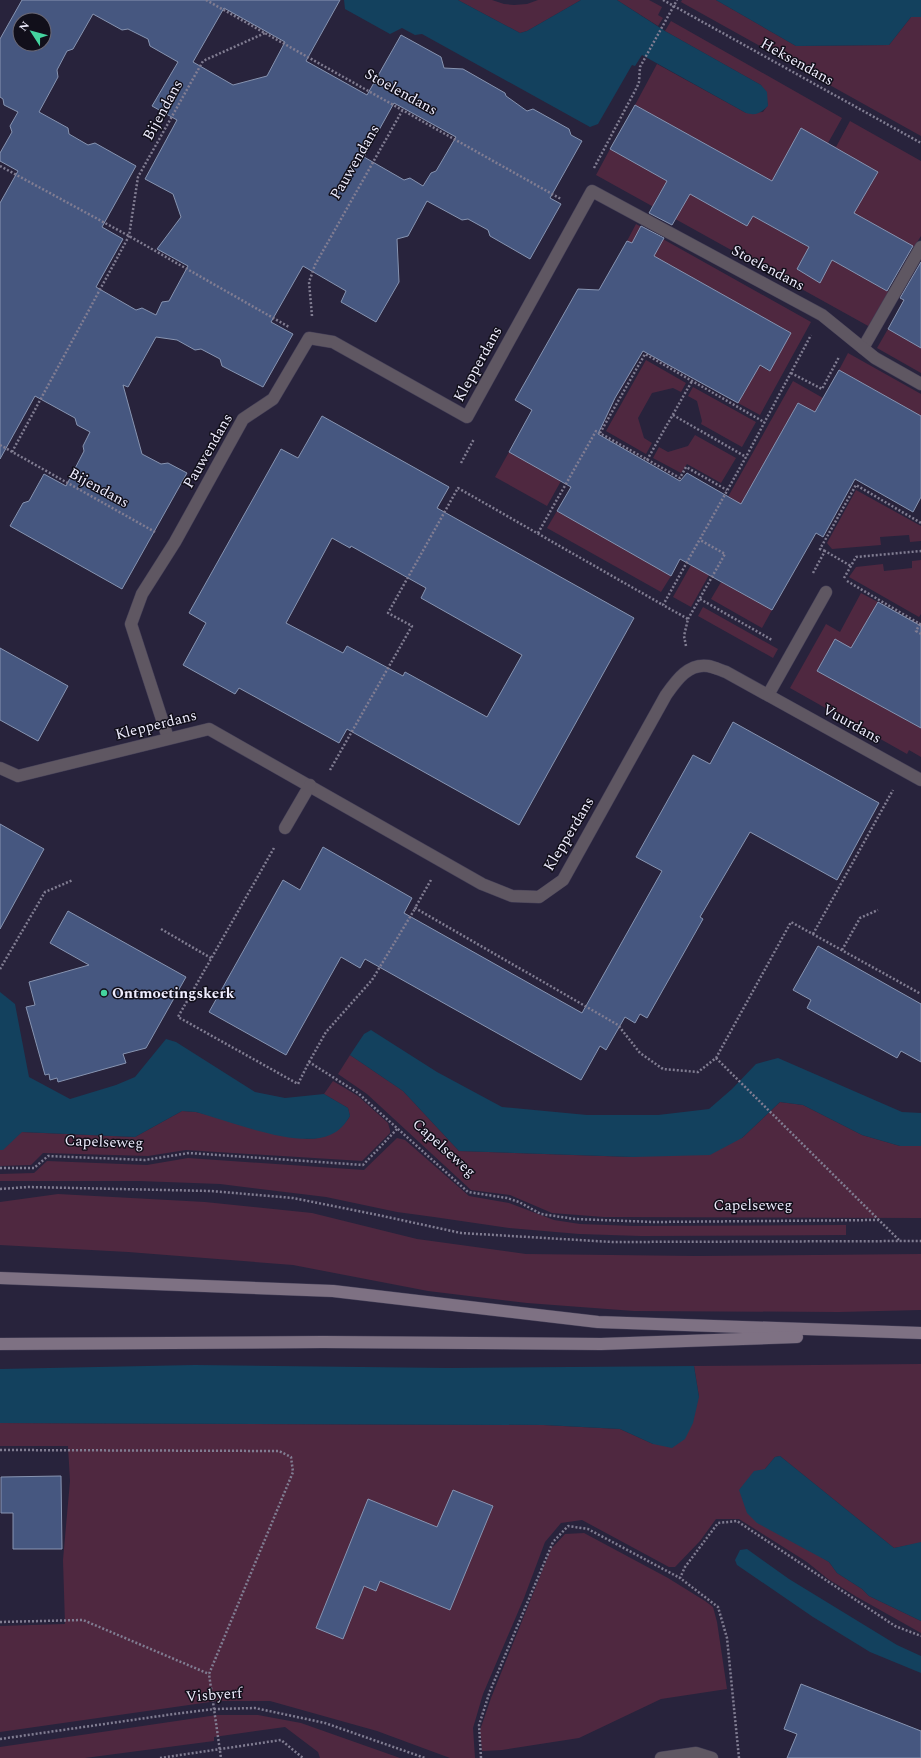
<svg xmlns="http://www.w3.org/2000/svg" width="921" height="1758" viewBox="0 0 921 1758" font-family="Spectral,serif">
<style>
.green{fill:#4f2840;fill-rule:evenodd}
.water{fill:#13415e}
.building{fill:#465780;stroke:#8794b1;fill-rule:evenodd}
.lines{fill:none;stroke-linecap:round;stroke-linejoin:round}
.service-casing{stroke:#443f57;stroke-width:13}
.minor-casing{stroke:#443f57;stroke-width:13}
.secondary-casing{stroke:#443f57;stroke-width:13}
.path{stroke:#817d92;stroke-width:2.5;stroke-dasharray:2 2;stroke-linecap:butt}
.service{stroke:#5f5762;stroke-width:12}
.minor{stroke:#5f5762;stroke-width:12}
.secondary{stroke:#7e7183;stroke-width:12}
.poi-dot{fill:#44d49f;stroke:#110f1a;stroke-width:1.5}
.labels{text-anchor:middle;dominant-baseline:central;stroke-width:3;stroke-linejoin:round;paint-order:stroke}
.street-label{font-size:15px;fill:#efedfe;stroke:#110f1a}
.poi-label{font-size:15px;font-weight:bold;fill:#efedfe;stroke:#110f1a;text-anchor:start}
</style>
<rect width="100%" height="100%" fill="#28233c"/>
<g class="green">
<path d="M458 0H492L504 4 514 5 527 4 538 0H581L527 31 520 33Z"/>
<path d="M617 0H649L662 7 658 15 663 18 658 26Z"/>
<path d="M682 0H716L796 46 889 45 911 17H921V136L681 2Z"/>
<path d="M671 21 842 118 828 143 836 147 850 121 921 161V236L914 247 777 171 772 181 635 105 657 64 746 113 763 112 768 105 761 85 665 31ZM801 128 821 154 794 140ZM836 148 847 154 828 188ZM870 167 878 172 873 181 865 176Z"/>
<path d="M610 149 747 226 753 216 889 292 870 327 596 175ZM663 188 674 194 677 215 654 203ZM805 254 828 268 820 282 797 269Z"/>
<path d="M636 224 811 322 760 415 738 403 746 390 727 379 720 393 701 382 708 369 690 358 683 372 664 361 671 348 653 338 641 354 627 347 618 365 631 372 621 389 608 382 598 400 611 408 604 419 597 415 585 438 560 423 574 398 569 395 609 322 615 325 629 299 654 313 657 308 769 371 791 333 627 241Z"/>
<path d="M888 329 921 348V373L877 348Z"/>
<path d="M848 353 921 394V416L839 370Z"/>
<path d="M646 360 686 383 681 392 673 388 652 393 638 418 644 438 652 443 646 454 606 431Z"/>
<path d="M793 381 823 398 815 413 798 403 728 530 706 536Z"/>
<path d="M693 387 756 422 742 447 701 424 702 421 697 401 688 396Z"/>
<path d="M695 435 736 458 721 483 687 464 681 473 653 458 659 447 668 452 688 446Z"/>
<path d="M509 452 561 481 547 506 495 477Z"/>
<path d="M856 490 921 526V541L910 542 909 535 880 537 881 545 832 549 827 543Z"/>
<path d="M557 511 671 576 661 592 547 528Z"/>
<path d="M700 549 718 559 691 607 673 597Z"/>
<path d="M921 560V614L919 617 849 577 856 567 883 564 884 571 912 568V561Z"/>
<path d="M721 582 772 610 762 628 711 599Z"/>
<path d="M861 593 878 602 865 624 911 621 817 671 921 728V757L909 750 907 754 790 688 826 624 840 632Z"/>
<path d="M703 607 778 649 773 658 698 616Z"/>
<path d="M350 1055 403 1091 459 1151 633 1157 742 1138 780 1102 803 1105 862 1135 900 1146H921V1218L604 1217 552 1213 510 1195 471 1190 367 1094 338 1074Z"/>
<path d="M333 1081 358 1096 388 1123 390 1130V1133L362 1161 186 1150 148 1156 43 1153 31 1165 0 1166V1150L3 1149 21 1132 135 1137 182 1111 196 1112 307 1139C326 1138 340 1132 350 1116L348 1108 324 1094Z"/>
<path d="M397 1138 405 1140 469 1196 509 1203 554 1220 580 1224 633 1226 846 1225V1235L641 1236 579 1234 509 1228 434 1217 397 1212 326 1197 220 1184 139 1181H0V1174L34 1173 47 1161 147 1165 188 1158 364 1170Z"/>
<path d="M58 1194 205 1202 312 1213 417 1239 526 1254 696 1256 921 1254V1310L839 1312 634 1311 527 1303 428 1291 293 1265 128 1252 0 1245V1202Z"/>
<path d="M921 1364V1543L894 1548 780 1456 775 1457 765 1469 821 1557 829 1562 837 1573 862 1589 869 1596 921 1621V1633L857 1597 828 1579 807 1562 739 1519H716L700 1541 675 1567H669L582 1520 561 1523 545 1542 524 1598 483 1694 473 1728 475 1758H450L377 1731 270 1701H217L0 1732V1626L65 1624 63 1560 70 1481 68 1446H0V1423L544 1425 620 1429 653 1444 699 1397 694 1366Z"/>
<path d="M584 1533 668 1578 705 1601 713 1607 717 1622 727 1689 661 1699 579 1738 502 1750 482 1751 480 1730 491 1698 551 1549 565 1534Z"/>
<path d="M217 1715H258L301 1723 400 1758H320L318 1752 285 1727 214 1737V1741L85 1758H0V1747Z"/>
</g>
<g class="water">
<path d="M344 0H458L520 33 527 31 581 0H617L665 31 761 85 767 92 768 106C760 113 756 116 746 113L642 55 635 66 632 65 598 124 590 127 422 34 415 35 402 28 390 34 345 9Z"/>
<path d="M716 0H921V17H911L889 45 796 46Z"/>
<path d="M0 992 15 1004 29 1077 70 1099 116 1085 135 1077 166 1039 176 1042 255 1092 285 1098 324 1094 348 1108 350 1116C345 1124 340 1131 330 1135 298 1149 229 1121 196 1112L182 1111 135 1137 22 1132 3 1150H0Z"/>
<path d="M371 1030 437 1072 502 1107 587 1115H658L709 1109 732 1089 756 1064 778 1058 902 1112 921 1113V1146H900L862 1135 803 1105 780 1102 742 1138 710 1155 633 1157 459 1151 403 1091 350 1055 364 1034Z"/>
<path d="M195 1365 448 1368 694 1366 699 1397 693 1423 685 1439 672 1448 653 1444 620 1429 544 1425 0 1423V1369Z"/>
<path d="M780 1456 894 1548 921 1542V1621L869 1596 862 1589 837 1573 829 1562 757 1523 747 1513 739 1490 754 1471 765 1469 775 1457Z"/>
<path d="M747 1549 789 1579 897 1645 921 1656V1673L870 1652 813 1617 737 1565 735 1560 740 1550Z"/>
</g>
<g class="building">
<path d="M22 0H340L306 61 367 95 401 35 441 57 444 68 463 69 505 93 506 96 527 111 533 109 569 129 571 135 582 141 550 198 561 204 530 259 490 236 488 230 468 219 462 220 427 201 408 236 397 239 399 282 376 322 341 302 346 291 303 266 271 322 293 334 263 387 222 366 220 359 201 349 195 350 177 340 156 337 128 387 123 385 142 454 161 464 168 463 187 473 122 589 10 526 23 503 29 501 44 474 66 486 84 451 83 446 90 432 77 425 75 418 35 396 0 459V203L18 171 0 161V153L12 132 10 126 18 112 4 105 3 99 0 97V39ZM224 8 285 42 267 76 233 85 193 62ZM93 14 122 30 128 29 148 39 150 46 178 62 152 106 177 120 145 179 173 194 181 217 157 249 188 266 169 301 162 302 156 315 142 308 136 310 96 287 123 239 102 227 136 166 95 143 88 145 69 134 68 128 39 112 58 77 57 70 67 51 73 49ZM20 20H44V44H20ZM394 103 456 137 436 171 431 173 423 186 410 178 404 180 364 157Z"/>
<path d="M635 105 772 181 801 128 878 172 854 213 913 246 887 291 832 260 820 283 797 269 809 247 753 216 747 226 690 194 672 225 649 213 667 181 610 149Z"/>
<path d="M641 226 664 238 654 256 791 333 770 371 760 365 738 403 643 351 615 398 598 434 680 481 687 473 741 504 798 403 815 412 839 370 921 416V497L913 512 855 479 823 537 816 533 772 610 680 559 671 576 557 511 571 487 509 452 532 410 515 400 578 289 599 290 627 241 632 243Z"/>
<path d="M921 262V348L888 329 904 300 900 298Z"/>
<path d="M322 416 449 487 437 508 634 618 519 825 347 729 339 743 239 688 235 694 183 665 206 623 189 613 281 449 298 458ZM332 538 350 548 351 546 426 588 421 598 522 655 487 717 405 672 403 676 347 646 343 653 286 623Z"/>
<path d="M878 602 921 626V728L817 671 835 639 851 648Z"/>
<path d="M0 648 68 686 38 741 0 720Z"/>
<path d="M733 722 879 803 837 880 750 832 700 917 703 919 647 1018 640 1014 635 1023 625 1017 606 1050 600 1046 581 1080 365 959 360 968 341 957 286 1055 209 1012 283 880 300 890 323 847 412 898 404 913 582 1013 662 871 636 857 693 755 710 764Z"/>
<path d="M0 824 44 849 0 929Z"/>
<path d="M68 911 186 977 146 1048 123 1054 126 1063 58 1082 57 1078 50 1080 49 1074 45 1075 26 1007 35 1005 29 982 89 965 50 943Z"/>
<path d="M818 946 921 1004V1062L901 1051 897 1058 807 1008 811 1000 793 990Z"/>
<path d="M61 1476 62 1549H13V1513H1V1477Z"/>
<path d="M453 1490 493 1506 450 1610 380 1581 376 1591 364 1586 343 1639 316 1628 368 1499 437 1527Z"/>
<path d="M801 1684 921 1731V1758H787L797 1734 784 1729Z"/>
</g>
<g class="lines">
<g class="service-casing">
<path id="service" d="M768 695 826 592"/>
</g>
<g class="minor-casing">
<g id="minor">
<path d="M863 348 921 247"/>
<path d="M168 738 131 624 142 594 175 542 243 419 273 399 309 338 333 342 467 417 592 191 822 315 875 358 921 384"/>
<path d="M0 768 18 776 209 729 482 884 512 896 539 897 563 880 666 695C676 681 688 663 708 666 714 667 720 670 726 672L921 780"/>
<path d="M285 828 310 785"/>
<path d="M661 1758 696 1753 712 1758"/>
</g>
</g>
<g class="secondary-casing">
<g id="secondary">
<path d="M0 1278 333 1291 598 1322 921 1333"/>
<path d="M0 1344 323 1342 601 1344 797 1337"/>
</g>
</g>
<g class="path">
<path d="M206 0 561 199"/>
<path d="M663 0 921 143"/>
<path d="M0 166 129 236 289 327"/>
<path d="M594 168 637 87 639 82 640 67 677 0"/>
<path d="M312 316 309 282 315 265 402 111"/>
<path d="M791 373 822 389 839 357"/>
<path d="M673 415 746 457"/>
<path d="M600 433 645 354 764 422"/>
<path d="M0 445 155 532"/>
<path d="M12 452 129 236 138 177 203 61 265 33"/>
<path d="M647 460 692 381"/>
<path d="M461 463 474 439"/>
<path d="M538 533 596 431 680 478 686 467 727 490"/>
<path d="M825 551 820 549 856 485 921 523"/>
<path d="M813 573 825 551 851 566"/>
<path d="M844 578 856 557 921 551"/>
<path d="M847 581 920 624 921 621"/>
<path d="M700 599 772 640"/>
<path d="M688 619 725 554 700 540"/>
<path d="M920 624 916 631 921 634"/>
<path d="M686 646 684 636 688 619 663 605 746 457 811 335"/>
<path d="M330 770 412 626 388 613 458 488 663 605"/>
<path d="M274 848 178 1017 298 1084 309 1062 358 1093 468 1192 507 1198 519 1202 541 1214 575 1219 654 1222 879 1220"/>
<path d="M431 880 415 908 618 1025 640 1053 663 1069 698 1072 716 1058 791 922 921 994"/>
<path d="M161 929 211 958"/>
<path d="M813 934 893 790"/>
<path d="M842 950 860 918 878 910"/>
<path d="M0 969 45 892 73 880"/>
<path d="M716 1058 900 1241"/>
<path d="M309 1062 326 1032 372 980 416 907"/>
<path d="M0 1168H34L48 1156 145 1160 189 1153 363 1165 398 1128"/>
<path d="M0 1189 28 1187 211 1191 293 1198 378 1215 461 1233 612 1242 921 1241"/>
<path d="M0 1450 279 1451 291 1457 293 1472 209 1674 221 1758"/>
<path d="M0 1622 83 1620 209 1674"/>
<path d="M0 1739 174 1714 215 1709 255 1708 325 1723 425 1758"/>
<path d="M160 1758 281 1740 303 1758"/>
<path d="M481 1758 479 1725 490 1691 553 1542 568 1526 588 1529 680 1578"/>
<path d="M739 1758 727 1638 718 1607 680 1578 685 1567 718 1523 737 1521 895 1626 921 1636"/>
</g>
<use href="#service" class="service"/>
<use href="#minor" class="minor"/>
<use href="#secondary" class="secondary"/>
</g>
<circle class="poi-dot" cx="104" cy="993" r="4"/>
<g class="labels">
<g class="street-label">
<text transform="translate(797 62) rotate(29)">Heksendans</text>
<text transform="translate(401 92) rotate(29)">Stoelendans</text>
<text transform="translate(163 110) rotate(-61)">Bijendans</text>
<text transform="translate(355 162) rotate(-60)">Pauwendans</text>
<text transform="translate(768 268) rotate(28)">Stoelendans</text>
<text transform="translate(478 364) rotate(-61)">Klepperdans</text>
<text transform="translate(208 451) rotate(-60)">Pauwendans</text>
<text transform="translate(99 488) rotate(29)">Bijendans</text>
<text transform="translate(852 724) rotate(29)">Vuurdans</text>
<text transform="translate(156 725) rotate(-14)">Klepperdans</text>
<text transform="translate(569 834) rotate(-59)">Klepperdans</text>
<text transform="translate(104 1142) rotate(2)">Capelseweg</text>
<text transform="translate(444 1148) rotate(42)">Capelseweg</text>
<text x="753" y="1205">Capelseweg</text>
<text transform="translate(214 1695) rotate(-4)">Visbyerf</text>
</g>
<g class="poi-label">
<text x="112" y="993">Ontmoetingskerk</text>
</g>
</g>
<g transform="translate(32 32) rotate(306)"><circle r="19" fill="#110f1a" stroke="#6a6875"/>
<path d="M0-3L7 15L0 10L-7 15Z" fill="#44d49f"/>
<text y="-6" font-size="11" font-weight="bold" text-anchor="middle" fill="#efedfe">N</text>
</g>
</svg>
